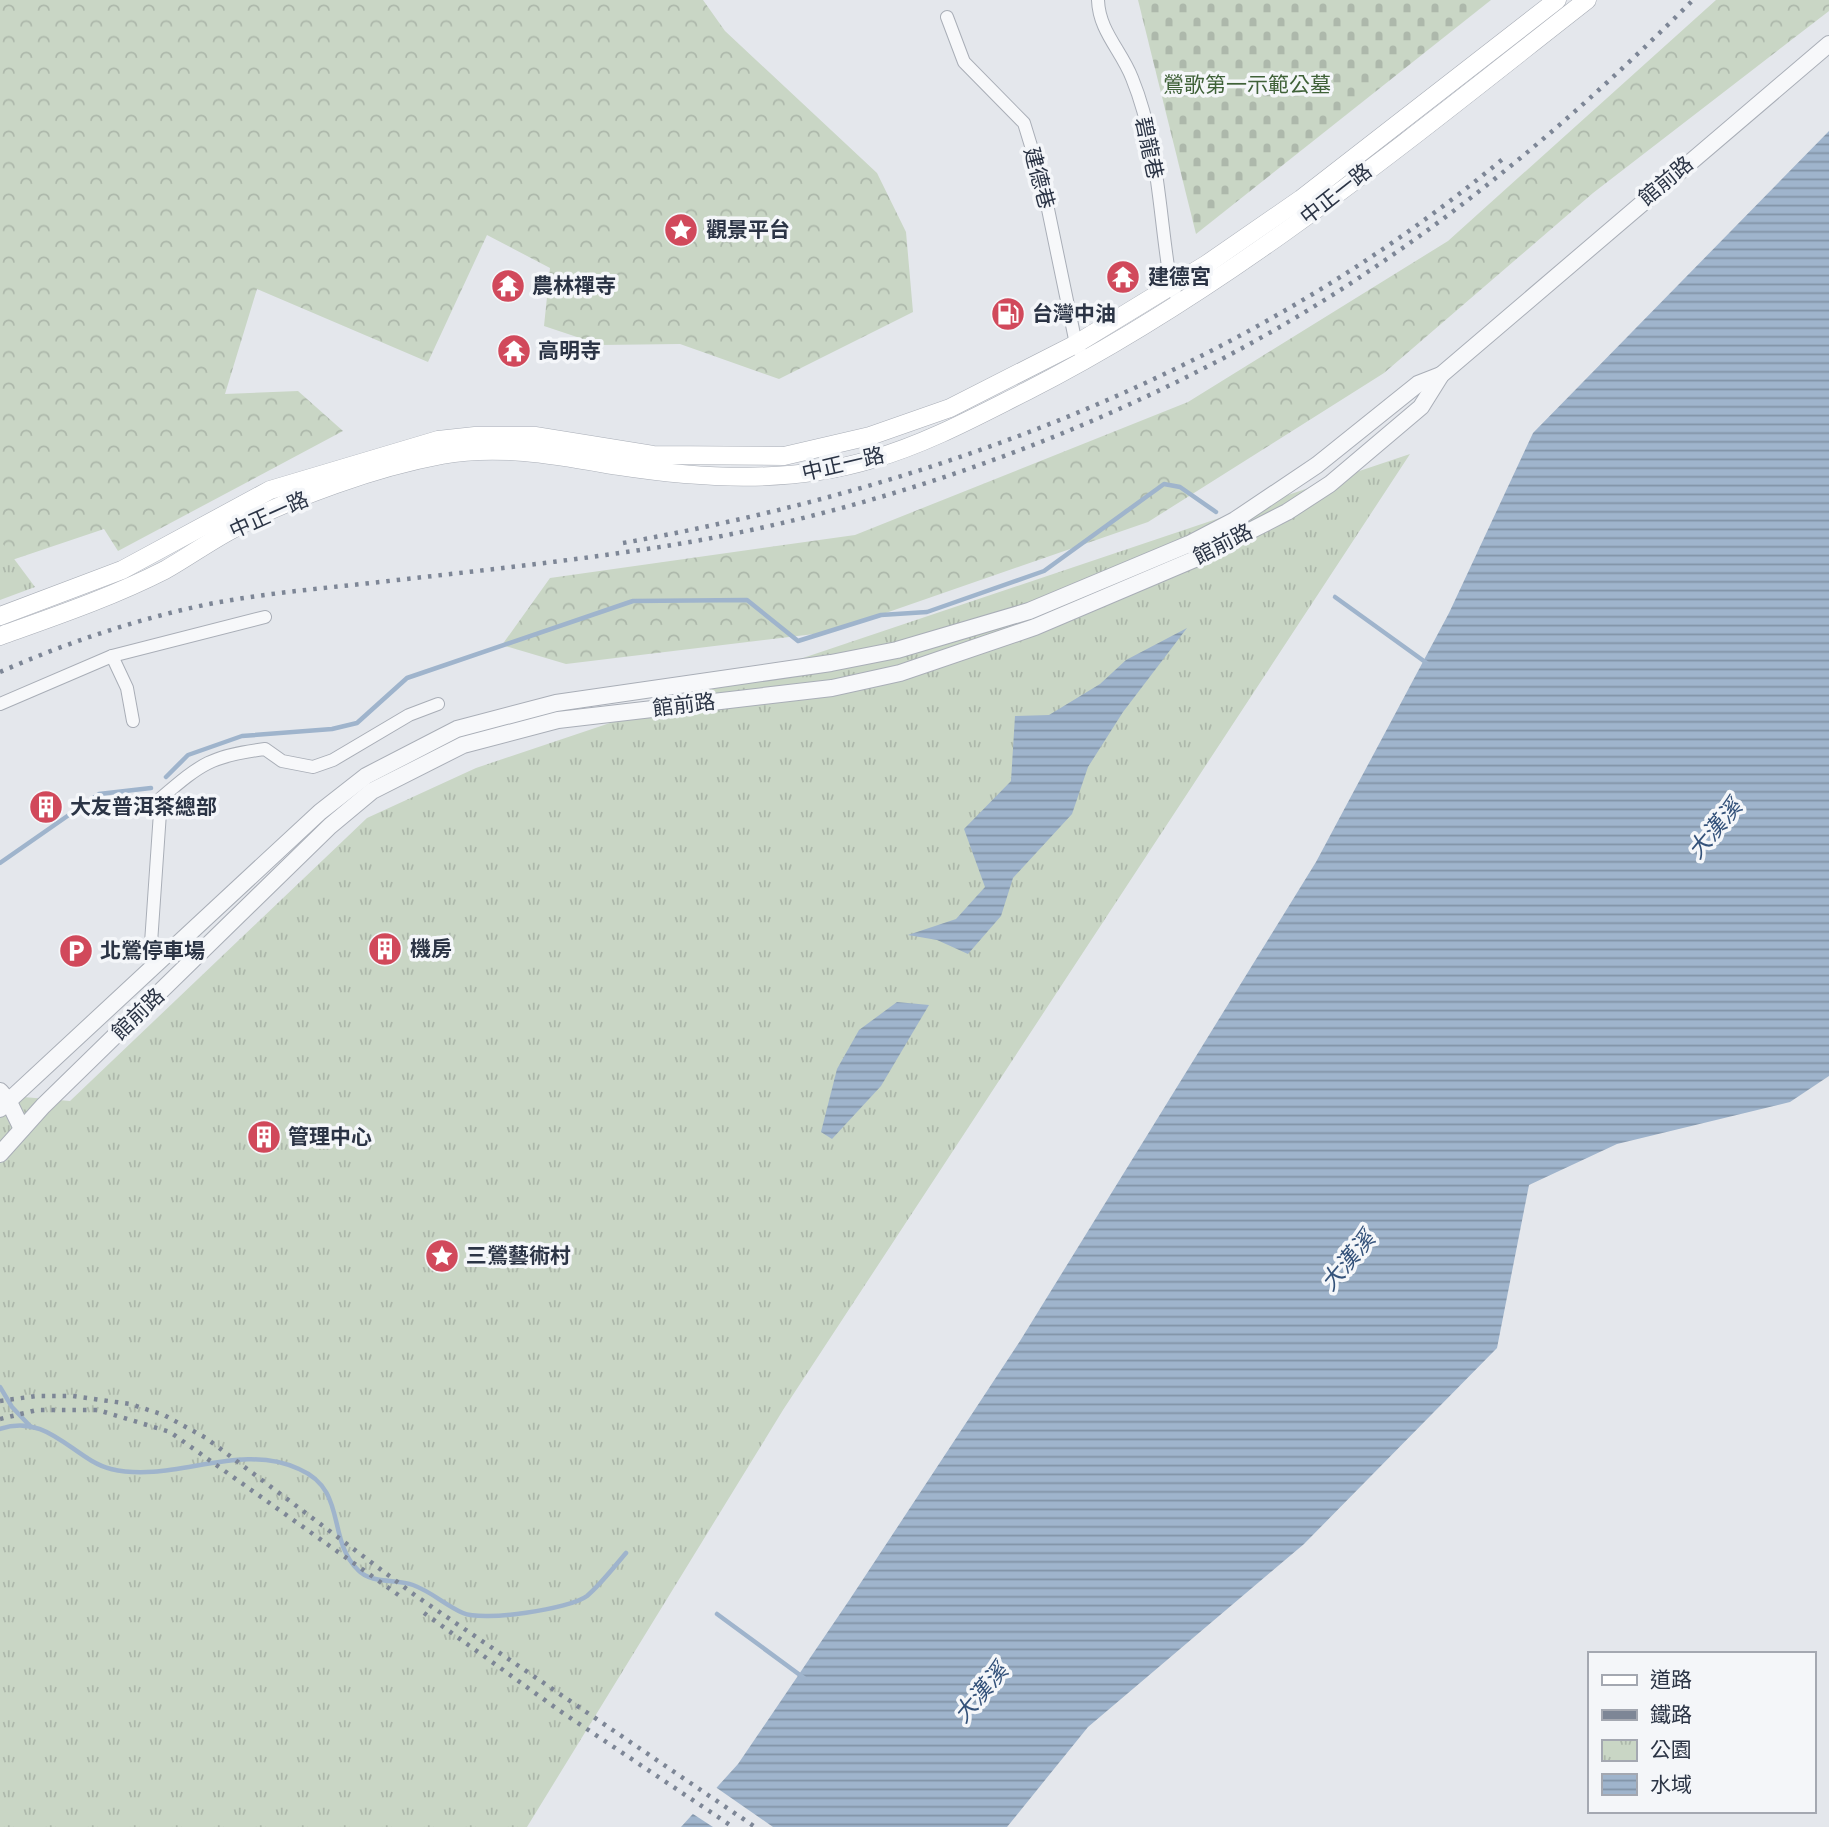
<svg xmlns="http://www.w3.org/2000/svg" width="1829" height="1827" viewBox="0 0 1829 1827" font-family="'Nunito Sans','Noto Sans TC',sans-serif">
<style>
.forest{fill:url(#forest-crowns)}
.cemetery{fill:url(#cemetery-stones)}
.park{fill:url(#park-tufts)}
.water{fill:url(#water-rules)}
.pier{fill:#e4e7ec}
.lines{fill:none;stroke-linecap:round;stroke-linejoin:round}
.stream{stroke:#9fb4cc;stroke-width:4.5}
.minor-casing{stroke:#a9aeb7;stroke-width:14}
.tertiary-casing{stroke:#a9aeb7;stroke-width:18}
.secondary-casing{stroke:#a9aeb7;stroke-width:19}
.minor{stroke:#f7f8fa;stroke-width:12}
.tertiary{stroke:#f7f8fa;stroke-width:16}
.secondary{stroke:#fff;stroke-width:18}
.rail{stroke:#7d8696;stroke-width:4.5;stroke-dasharray:3.5 7;stroke-linecap:butt}
.labels{text-anchor:middle;dominant-baseline:central;stroke-width:7;stroke-linejoin:round;paint-order:stroke}
.park-label{font-size:21px;fill:#3f6138;stroke:#f4f6f9}
.street-label{font-size:21px;fill:#2b3445;stroke:#f4f6f9}
.poi-label{font-size:21px;font-weight:bold;fill:#2b3445;stroke:#f4f6f9;text-anchor:start}
.water-label{font-size:23px;font-style:italic;fill:#34527a;stroke:#f4f6f9}
</style>
<defs>
<pattern id="forest-crowns" width="20" height="18" patternUnits="userSpaceOnUse" patternTransform="scale(1.75)"><rect width="20" height="18" fill="#c9d6c5"/><path d="M2 6a3 3 0 1 1 6 0M12 15a3 3 0 1 1 6 0" fill="none" stroke="#adb8ab"/></pattern>
<pattern id="cemetery-stones" width="16" height="16" patternUnits="userSpaceOnUse" patternTransform="scale(1.75)"><rect width="16" height="16" fill="#c9d6c5"/><path d="M2 7V4a2 2 0 0 1 4 0v3zM10 15v-3a2 2 0 0 1 4 0v3z" fill="#adb8ab"/></pattern>
<pattern id="park-tufts" width="24" height="20" patternUnits="userSpaceOnUse" patternTransform="scale(1.75)"><rect width="24" height="20" fill="#c9d6c5"/><path d="M3 7l-1-3M5 7V3M7 7l1-3M15 17l-1-3M17 17v-4M19 17l1-3" fill="none" stroke="#adb8ab"/></pattern>
<pattern id="water-rules" width="6" height="5" patternUnits="userSpaceOnUse" patternTransform="scale(1.75)"><rect width="6" height="5" fill="#9fb4cc"/><path d="M0 2.5h6" fill="none" stroke="#8293a7"/></pattern>
</defs>
<rect width="100%" height="100%" fill="#e4e7ec"/>
<g class="forest">
<path d="M0 0H703L725 31 877 173 906 232 913 312 779 379 680 344 601 345 544 326 550 268 487 235 428 362 257 289 225 394 298 391 343 431 118 551 104 529 12 560 0 550Z"/>
<path d="M1716 0H1829V11L1593 193 1384 373 1148 522 831 632 566 664 502 645 550 578 855 535 1188 402 1448 241Z"/>
</g>
<path class="cemetery" d="M1138 0H1491L1196 234Z"/>
<g class="park">
<path d="M1410 454 783 1410 527 1827H0V1095L70 1101 367 818 476 768Z"/>
<path d="M0 540 35 587 0 600Z"/>
</g>
<g class="water">
<path d="M1829 131V1076L1790 1102 1617 1144 1529 1185 1497 1348 1304 1544 1088 1727 1007 1827H681L738 1764 850 1599 1020 1341 1316 862 1449 613 1533 433Z"/>
<path d="M1187 628 1123 712 1088 767 1072 814 1013 878 1001 916 968 954 937 940 908 935 956 919 985 887 964 829 1011 781 1015 716 1049 715 1100 684 1126 660Z"/>
<path d="M897 1002 929 1005 881 1086 832 1139 821 1132 837 1069 859 1030Z"/>
</g>
<path class="pier" d="M714 1786 773 1827H713L690 1812Z"/>
<g class="lines">
<g class="stream">
<path d="M1335 597 1428 664"/>
<path d="M166 777 188 755 242 736 332 729 357 723 407 678 633 601 747 600 798 641 881 615 927 612 1044 571 1164 484 1180 487 1216 512"/>
<path d="M0 863 99 794 151 788"/>
<path d="M0 1387 12 1407 31 1427"/>
<path d="M0 1429C48 1412 74 1460 111 1469 173 1484 238 1441 299 1469 348 1490 326 1539 358 1570 371 1584 396 1579 413 1585 432 1592 445 1605 463 1613 483 1622 570 1609 587 1596 601 1584 614 1567 626 1553"/>
<path d="M717 1614 804 1678"/>
</g>
<g class="minor-casing">
<g id="minor">
<path d="M1098 0C1099 31 1121 50 1132 78 1159 144 1159 217 1171 286L1180 303"/>
<path d="M947 17 964 62 1024 123 1043 185 1076 344 1085 361"/>
<path d="M112 656 127 688 133 721"/>
<path d="M0 704 112 656 265 617"/>
<path d="M158 958 151 943 161 798C202 763 211 756 265 749L282 761 313 767 333 760 409 715 438 704"/>
</g>
</g>
<g class="tertiary-casing">
<g id="tertiary">
<path d="M0 1091 8 1100 22 1129"/>
<path d="M0 1109 320 812 366 776 457 729 556 703 831 663 897 650 1029 611 1189 544 1235 520 1317 465 1418 384 1441 375"/>
<path d="M0 1154 43 1106 330 826 372 791 463 745 558 720 832 688 900 673 1035 627 1195 559 1287 512 1330 484 1421 407 1441 375 1829 44"/>
</g>
</g>
<g class="secondary-casing">
<g id="secondary">
<path d="M0 616 122 570 270 490 438 440 475 436H535L653 455 784 456 870 436 950 408 1076 344 1207 264 1301 199 1557 0"/>
<path d="M0 636C56 616 112 597 165 570 188 557 210 541 233 529 291 497 377 467 442 455 501 444 560 456 618 466 703 479 791 484 873 459 928 443 977 416 1027 391 1231 287 1408 140 1587 0"/>
</g>
</g>
<use href="#minor" class="minor"/>
<use href="#tertiary" class="tertiary"/>
<use href="#secondary" class="secondary"/>
<g class="rail">
<path d="M623 543C945 485 1250 369 1504 158"/>
<path d="M0 672C66 643 134 620 204 605 259 594 315 589 371 583 467 572 564 562 660 547 907 508 1171 407 1378 265 1492 188 1596 97 1693 0"/>
<path d="M0 1401 36 1396H73L130 1404 164 1415 206 1438 416 1596 755 1827"/>
<path d="M0 1419 37 1410H98L170 1432 404 1599"/>
<path d="M424 1613 560 1711 733 1827"/>
</g>
</g>
<defs>
<g id="sight-disc" transform="scale(1.75)"><circle r="9.5" fill="#d1495b" stroke="#f4f6f9"/><path d="M0-6L1.8-2.2L6-1.7L2.9 1.2L3.7 5.4L0 3.3L-3.7 5.4L-2.9 1.2L-6-1.7L-1.8-2.2Z" fill="#fff"/></g>
<g id="temple-disc" transform="scale(1.75)"><circle r="9.5" fill="#d1495b" stroke="#f4f6f9"/><path d="M0-6L5-2H3V0L6.5 2.5H4V6H1.5V3h-3V6H-4V2.5H-6.5L-3 0V-2H-5Z" fill="#fff"/></g>
<g id="fuel-disc" transform="scale(1.75)"><circle r="9.5" fill="#d1495b" stroke="#f4f6f9"/><path d="M-5.5-6h7V0h2V4h1.3V-2.5L3-4.5l.8-.8L6-3V5H2.5V1h-1V6h-7ZM-4.2-4.7v3.2H.2V-4.7Z" fill="#fff"/></g>
<g id="building-disc" transform="scale(1.75)"><circle r="9.5" fill="#d1495b" stroke="#f4f6f9"/><path d="M-4-6H4V6H1V3H-1V6H-4ZM-2.5-4.3h1.7v1.8h-1.7ZM.8-4.3h1.7v1.8H.8ZM-2.5-1h1.7V.8h-1.7ZM.8-1h1.7V.8H.8Z" fill="#fff"/></g>
<g id="parking-disc" transform="scale(1.75)"><circle r="9.5" fill="#d1495b" stroke="#f4f6f9"/><path d="M-3.5-5.5H1a3.5 3.5 0 0 1 0 7H-1V5.5H-3.5ZM-1-3.4V-.6H.8a1.4 1.4 0 0 0 0-2.8Z" fill="#fff"/></g>
</defs>
<g fill-rule="evenodd">
<use href="#sight-disc" x="681" y="230"/>
<use href="#temple-disc" x="1123" y="277"/>
<use href="#temple-disc" x="508" y="286"/>
<use href="#fuel-disc" x="1008" y="314"/>
<use href="#temple-disc" x="514" y="351"/>
<use href="#building-disc" x="46" y="807"/>
<use href="#building-disc" x="385" y="949"/>
<use href="#parking-disc" x="76" y="951"/>
<use href="#building-disc" x="264" y="1137"/>
<use href="#sight-disc" x="442" y="1256"/>
</g>
<g class="labels">
<g class="park-label">
<text x="1247" y="85">鶯歌第一示範公墓</text>
</g>
<g class="street-label">
<text transform="translate(1149 148) rotate(78)">碧龍巷</text>
<text transform="translate(1039 178) rotate(75)">建德巷</text>
<text transform="translate(1666 181) rotate(-40)">館前路</text>
<text transform="translate(1336 194) rotate(-38)">中正一路</text>
<text transform="translate(843 464) rotate(-13)">中正一路</text>
<text transform="translate(269 515) rotate(-24)">中正一路</text>
<text transform="translate(1223 544) rotate(-27)">館前路</text>
<text transform="translate(684 705) rotate(-7)">館前路</text>
<text transform="translate(138 1014) rotate(-44)">館前路</text>
</g>
<g class="poi-label">
<text x="706" y="230">觀景平台</text>
<text x="1148" y="277">建德宮</text>
<text x="532" y="286">農林禪寺</text>
<text x="1032" y="314">台灣中油</text>
<text x="538" y="351">高明寺</text>
<text x="70" y="807">大友普洱茶總部</text>
<text x="410" y="949">機房</text>
<text x="100" y="951">北鶯停車場</text>
<text x="288" y="1137">管理中心</text>
<text x="466" y="1256">三鶯藝術村</text>
</g>
<g class="water-label">
<text transform="translate(1715 829) rotate(-50)">大漢溪</text>
<text transform="translate(1348 1261) rotate(-50)">大漢溪</text>
<text transform="translate(981 1693) rotate(-50)">大漢溪</text>
</g>
</g>
<rect x="1588" y="1652" width="228" height="161" fill="#f4f6f9" stroke="#a4a8b1" stroke-width="2"/>
<rect x="1602" y="1675" width="35" height="10" fill="#ffffff" stroke="#a4a8b1" stroke-width="2"/>
<text x="1650" y="1687" font-size="21" fill="#2b3445">道路</text>
<rect x="1602" y="1710" width="35" height="10" fill="#7d8696" stroke="#a4a8b1" stroke-width="2"/>
<text x="1650" y="1722" font-size="21" fill="#2b3445">鐵路</text>
<rect x="1602" y="1740" width="35" height="21" fill="url(#park-tufts)" stroke="#a4a8b1" stroke-width="2"/>
<text x="1650" y="1757" font-size="21" fill="#2b3445">公園</text>
<rect x="1602" y="1774" width="35" height="21" fill="url(#water-rules)" stroke="#a4a8b1" stroke-width="2"/>
<text x="1650" y="1792" font-size="21" fill="#2b3445">水域</text>
</svg>
